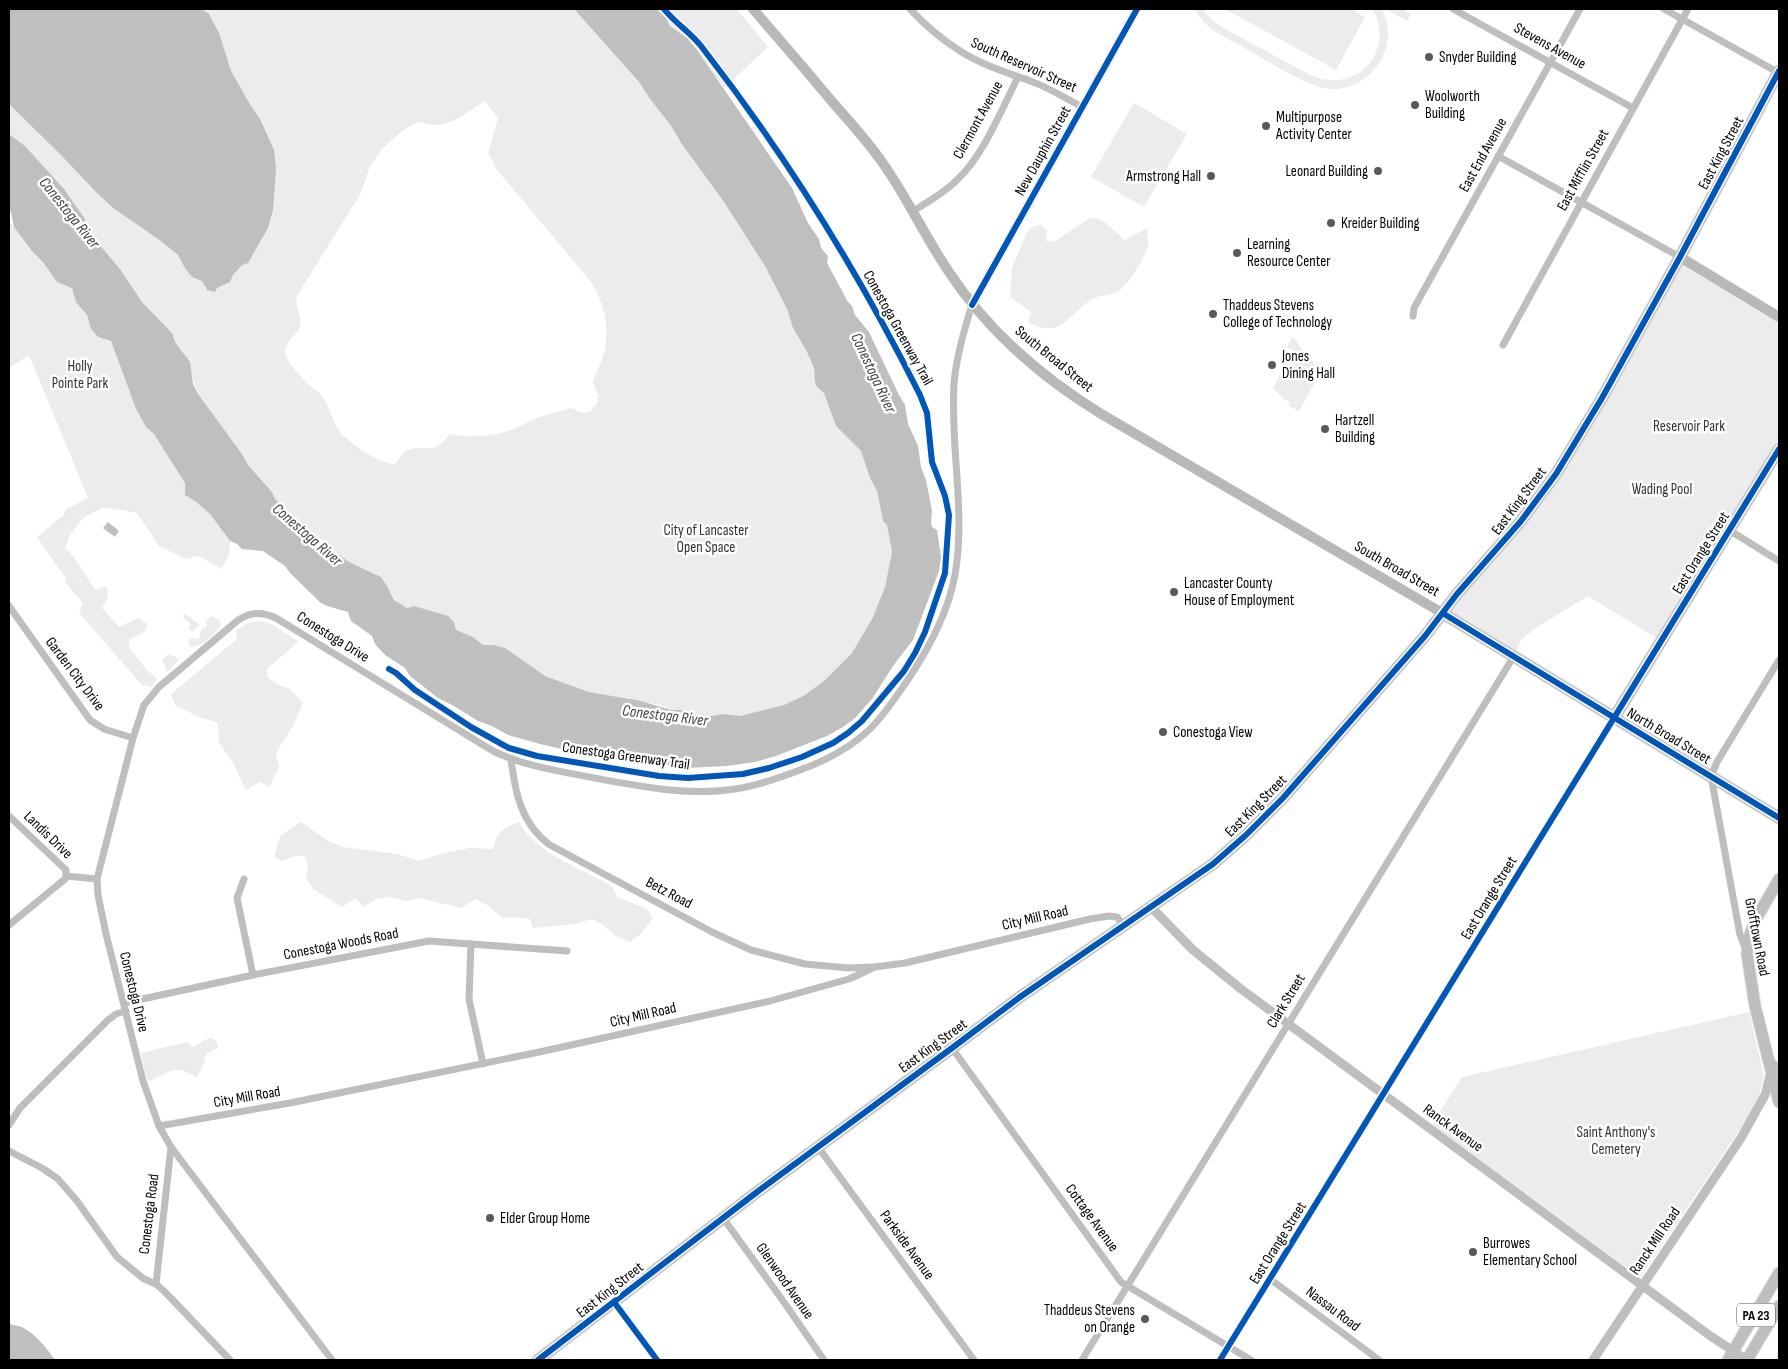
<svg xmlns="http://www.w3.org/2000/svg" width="1788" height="1369" viewBox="0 0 1788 1369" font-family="'Sofia Sans Condensed',sans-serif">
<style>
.green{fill:#ececec;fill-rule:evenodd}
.water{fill:#bfbfbf}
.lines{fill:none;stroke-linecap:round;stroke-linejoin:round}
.primary-casing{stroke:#dbdbdb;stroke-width:13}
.minor{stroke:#bebebe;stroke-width:7}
.tertiary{stroke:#bebebe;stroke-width:9}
.secondary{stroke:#b8b8b8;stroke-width:10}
.primary{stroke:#bebebe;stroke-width:11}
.cycleway-casing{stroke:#fff;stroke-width:9}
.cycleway{stroke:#0057b8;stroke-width:6}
.poi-dot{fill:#595959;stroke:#fff;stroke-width:2}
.labels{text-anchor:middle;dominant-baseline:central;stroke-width:5;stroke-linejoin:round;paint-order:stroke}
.shield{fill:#fff;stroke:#4c4c4c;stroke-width:1}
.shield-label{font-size:14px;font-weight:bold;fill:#000}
.street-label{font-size:15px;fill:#000;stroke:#fff}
.poi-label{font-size:15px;fill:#000;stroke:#fff;text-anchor:start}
.park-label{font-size:15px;fill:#333;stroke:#fff}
.water-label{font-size:16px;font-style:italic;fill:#444;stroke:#fff}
</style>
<rect width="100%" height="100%" fill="#fff"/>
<g class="green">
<path d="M9 9H574L640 83C651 104 671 121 681 143L724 202 765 266 787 309 793 328 807 352 814 368 815 382 817 387 824 393 836 426 861 451 870 478 877 491 883 521 887 525 892 552 885 587 873 617 852 653 825 680 805 695 784 705 740 716 723 714 711 716 694 714 688 710H671L660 705 589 692 545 676 493 645H483L473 637 456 630 454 622 414 606 407 608 395 600 387 586 381 577 349 562 337 553 323 546 275 499 272 492 248 465 242 454 198 394 183 351 175 342 172 333 142 302 120 269 98 243 87 226 85 219 64 189 25 146 9 134ZM485 101 498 118 488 153 497 170 592 283C606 308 611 332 602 360 599 367 595 374 593 382L598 396 597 404 590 411 583 413 571 408C558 412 542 415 530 421 503 436 481 439 450 434 431 459 425 441 406 451 401 454 399 460 395 464 381 465 345 441 338 429 331 418 329 404 321 395 318 391 313 388 309 385 301 377 290 366 286 355 282 344 294 338 299 329 304 316 294 308 297 296L361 193 370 166 383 148 402 131 418 122C446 132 462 115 485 101Z"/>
<path d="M656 9H737L768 47 724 88 697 50 687 38 670 26 666 18Z"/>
<path d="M1195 9H1203L1208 16 1220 26 1310 75C1355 95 1396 53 1373 9H1382C1390 25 1390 44 1381 60 1371 78 1351 90 1331 89 1306 87 1270 62 1248 50 1235 42 1220 36 1209 27 1203 22 1198 16 1195 9Z"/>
<path d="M1225 9H1351L1365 17 1336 70Z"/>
<path d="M1386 9H1402L1411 14 1407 21Z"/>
<path d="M1134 103 1187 134 1144 207 1091 177Z"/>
<path d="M1095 218 1102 220 1125 240 1147 228C1147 233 1148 239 1148 244 1147 255 1126 290 1115 293 1106 296 1097 295 1089 301 1066 318 1060 339 1028 322L1031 312 1010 297 1012 268 1027 232 1032 227 1041 225 1047 231 1046 241 1054 242 1088 219Z"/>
<path d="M9 222 73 288 87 315 91 329 98 337 111 341 136 409 146 427 154 434 186 483 185 495 195 501 210 514 230 541 229 554 222 569 199 556 186 559 159 546 137 513 104 507 84 517 69 536 65 548C79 560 85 577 96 590L106 586C110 595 107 600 102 608L119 627 139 618 148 625 144 632 130 639 128 646 146 669 157 679 151 687 141 684 82 616 79 612 83 603 65 582 66 579 37 537 64 515 66 509 88 498 29 355 9 368Z"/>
<path d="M1680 257 1779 317V449L1661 641 1588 596 1537 627 1521 640 1514 656 1444 614 1538 500Z"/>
<path d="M1292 337C1301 343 1300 353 1313 361L1318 377 1299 411 1289 406 1290 403 1284 399 1273 388 1293 351 1287 347Z"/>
<path d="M184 613 200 625 192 632 189 629 190 623 183 618Z"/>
<path d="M212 616 220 620 221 625C212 636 205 646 190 647L188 641 191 638 196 639 200 637 201 629 207 626 206 621Z"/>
<path d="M260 621 271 624 298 641C289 652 277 659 267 669V676L275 683 290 689 303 703 294 724 276 753 279 767 269 787 260 782 251 787 246 791 233 763 218 741 219 735 217 722 199 717 175 705 171 694 237 639 236 630 248 623Z"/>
<path d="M168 654 180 659 167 672 162 660Z"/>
<path d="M301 822 328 841 343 847 397 854 419 861 443 853 470 848 493 849C496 832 503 828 519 822 533 851 583 870 612 886L617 897 647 909 653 918 642 933 630 942 616 936 602 924 592 919 575 924 533 928 530 919 513 917 503 918 487 905 476 899 461 908 419 898 406 901 389 897 376 899 364 907 356 898 342 907 313 889 306 878 308 866 305 856H295L282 861 274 857 280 836Z"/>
<path d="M1749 1012 1764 1076 1757 1104 1640 1278 1432 1124 1462 1077Z"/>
<path d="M212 1038 217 1043 218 1048 206 1054 204 1064 197 1077 182 1070H172L150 1081 146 1078 141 1053 187 1042 194 1047 204 1040Z"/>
</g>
<g class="water">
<path d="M9 9H201L209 14 219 33 231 71 251 106 260 119 274 150 276 169 273 210 268 228 248 263 242 265 233 275 230 282 217 288 215 292 207 290 202 281 192 277 185 268 178 255 161 241 113 208 96 192 60 154 9 104Z"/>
<path d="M574 9H656L666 18 670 26 687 38 697 50 792 188 808 223 819 239 821 248 828 256 827 263 848 302 852 306 855 315 869 332 899 395 905 405 908 424 918 446 921 467 926 480 932 511 931 523 932 527 937 530 941 557 939 571 913 640 893 666 872 699 855 718 843 727 827 736 776 756 755 762 727 766 686 768 625 758 618 754 591 752 584 750 571 751 540 744 508 735 492 726 478 721 454 706 438 698 410 676 405 668 385 655 375 644 372 636 351 621 348 612 327 606 321 603 291 574 285 566 263 551 242 549 237 544 230 541 210 514 195 501 185 495V483L154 434 146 427 136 409 111 341 98 337 91 329 87 315 76 302 72 288 57 282 43 262 32 251 14 227 11 212 9 210V134L25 146 64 189 85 219 87 226 98 243 120 269 142 302 172 333 175 342 190 362 193 384 198 394 242 454 248 465 272 492 275 499 323 546 337 553 349 562 381 577 387 586 394 600 407 608 414 606 448 616 454 622 456 630 473 637 483 645H493L505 648 545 676 589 692 641 701 671 710H688L694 714 711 716 723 714 740 716 784 705 805 695 825 680 852 653 873 617 885 587 892 552 887 525 883 521 877 491 870 478 861 451 836 426 824 393 817 387 815 382 814 368 807 352 793 328 787 309 765 266 724 202 681 143C671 121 651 104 640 83Z"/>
<path d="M108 522 119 531 115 537 103 528Z"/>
<path d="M9 1322 12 1325C29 1325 46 1347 55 1360H9Z"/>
</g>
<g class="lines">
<g class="primary-casing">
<g id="primary">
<path d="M1444 614 1779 818"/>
<path d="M1614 718 1779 449"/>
<path d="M1779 879 1755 921 1749 938 1747 954 1755 1006 1779 1102"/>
<path d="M538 1360 757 1192 952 1048 1020 997 1213 864 1246 835 1283 798 1425 636 1457 594 1521 521 1556 474 1602 398 1680 257 1779 71"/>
<path d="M1728 1360 1779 1273"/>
<path d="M1747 1360 1779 1306"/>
</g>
</g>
<g class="minor">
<path d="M910 9C925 25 941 39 960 51 982 65 1006 72 1030 81 1048 87 1065 98 1082 107"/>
<path d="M1453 9 1633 108"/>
<path d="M1664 9 1779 73"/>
<path d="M1498 156 1680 257"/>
<path d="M913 211C928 202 944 193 957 180 983 156 1002 109 1018 77"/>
<path d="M1413 316 1414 308 1580 9"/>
<path d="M1503 345 1688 9"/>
<path d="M1729 530 1779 561"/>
<path d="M9 606 90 720 104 729 133 738"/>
<path d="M511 759C515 792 521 824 550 845L712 932 751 950 805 964 849 968 872 967"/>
<path d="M9 816 66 870V876"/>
<path d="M66 876 97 879"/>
<path d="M244 879 237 898 253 975"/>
<path d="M9 925 65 879 66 876"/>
<path d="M471 944 469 999 483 1064"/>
<path d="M1746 950 1740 935 1711 776 1717 762 1779 660"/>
<path d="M124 1003 253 975 429 941 567 951"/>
<path d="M952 1048 1121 1282 1251 1360"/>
<path d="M1770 1060 1779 1068"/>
<path d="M9 1125 20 1108 108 1020 116 1014 126 1011"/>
<path d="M159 1126 290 1103 544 1051 770 1001 849 979 875 967 905 963 1090 919 1109 916 1117 917 1124 926"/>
<path d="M818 1147 974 1360"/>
<path d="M9 1151 42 1168 58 1179 77 1201 117 1257 144 1279 156 1284 165 1292 230 1360"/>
<path d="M723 1218 781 1298 824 1360"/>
<path d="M1270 1279 1379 1360"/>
<path d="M156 1284 171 1147"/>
<path d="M614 1302 657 1360"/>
<path d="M332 1360 171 1147 159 1126 143 1081 106 934 98 895 97 879 133 738 144 705 159 687 237 621C250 612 261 611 276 618L493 751C526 767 564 772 600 779 643 787 691 796 735 789 757 786 779 778 800 770 825 761 850 748 870 729 886 713 898 694 911 675 931 644 948 612 955 575 966 511 950 447 954 384 956 357 964 330 972 305"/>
<path d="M1082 1360 1514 656"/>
<path d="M1220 1360 1614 718"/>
</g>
<g class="tertiary">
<path d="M972 305 1137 9"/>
<path d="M1151 907 1193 950 1241 989 1709 1335 1747 1360"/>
<path d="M1593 1360 1741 1138 1765 1095 1771 1072"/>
</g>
<g class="secondary">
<path d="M753 9C778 38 804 68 829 98 847 119 866 139 882 162 907 197 925 237 949 272 988 331 1042 378 1103 415L1444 614"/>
<path d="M1680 257 1779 317"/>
</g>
<use href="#primary" class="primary"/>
<g class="cycleway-casing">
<g id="cycleway">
<path d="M972 305 1137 9"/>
<path d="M1444 614 1779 818"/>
<path d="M389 669 396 673 415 690 471 727 509 748 537 756 659 776 688 778 743 774 769 768 802 757 833 743 848 733 862 721 904 671 915 653 925 632 945 573 949 515 945 496 932 462 927 413 920 395C859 273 785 154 701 46 690 32 675 23 664 9"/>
<path d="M614 1302 657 1360"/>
<path d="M538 1360 757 1192 952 1048 1020 997 1213 864 1246 835 1283 798 1425 636 1457 594 1521 521 1556 474 1602 398 1680 257 1779 71"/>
<path d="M1220 1360 1779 449"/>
</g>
</g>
<use href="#cycleway" class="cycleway"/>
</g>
<g class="poi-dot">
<circle cx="1429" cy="57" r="5"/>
<circle cx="1415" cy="105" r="5"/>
<circle cx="1266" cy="126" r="5"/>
<circle cx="1378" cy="171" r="5"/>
<circle cx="1211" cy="176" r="5"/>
<circle cx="1331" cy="223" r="5"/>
<circle cx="1237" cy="253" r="5"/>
<circle cx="1213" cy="314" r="5"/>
<circle cx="1272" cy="365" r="5"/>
<circle cx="1325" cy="429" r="5"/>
<circle cx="1174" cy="592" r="5"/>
<circle cx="1163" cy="732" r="5"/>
<circle cx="490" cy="1218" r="5"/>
<circle cx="1473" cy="1252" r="5"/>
<circle cx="1145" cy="1319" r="5"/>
</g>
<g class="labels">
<rect class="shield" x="1737" y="1303.5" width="38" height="23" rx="4"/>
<g class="shield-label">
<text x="1756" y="1315">PA 23</text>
</g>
<g class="street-label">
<text transform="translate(1550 46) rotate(29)">Stevens Avenue</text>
<text transform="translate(1024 65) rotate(24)">South Reservoir Street</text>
<text transform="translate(978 120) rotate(-61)">Clermont Avenue</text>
<text transform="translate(1043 151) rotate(-61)">New Dauphin Street</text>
<text transform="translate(1721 153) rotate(-62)">East King Street</text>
<text transform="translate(1483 155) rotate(-61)">East End Avenue</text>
<text transform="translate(1583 170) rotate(-61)">East Mifflin Street</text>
<text transform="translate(898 328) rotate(61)">Conestoga Greenway Trail</text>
<text transform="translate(1054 359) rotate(39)">South Broad Street</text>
<text transform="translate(1519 501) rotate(-53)">East King Street</text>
<text transform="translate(1701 553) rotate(-58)">East Orange Street</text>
<text transform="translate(1397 569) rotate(30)">South Broad Street</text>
<text transform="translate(333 637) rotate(32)">Conestoga Drive</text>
<text transform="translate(75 674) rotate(53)">Garden City Drive</text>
<text transform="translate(1669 736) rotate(31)">North Broad Street</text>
<text transform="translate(626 756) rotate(8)">Conestoga Greenway Trail</text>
<text transform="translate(1256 806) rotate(-45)">East King Street</text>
<text transform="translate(48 835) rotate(44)">Landis Drive</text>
<text transform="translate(669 893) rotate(28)">Betz Road</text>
<text transform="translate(1489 898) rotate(-59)">East Orange Street</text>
<text transform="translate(1035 918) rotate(-13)">City Mill Road</text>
<text transform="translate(1757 937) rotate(79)">Grofftown Road</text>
<text transform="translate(341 944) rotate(-11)">Conestoga Woods Road</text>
<text transform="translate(134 992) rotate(76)">Conestoga Drive</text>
<text transform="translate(1286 1001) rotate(-59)">Clark Street</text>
<text transform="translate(643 1015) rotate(-13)">City Mill Road</text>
<text transform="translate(933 1046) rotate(-36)">East King Street</text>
<text transform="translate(247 1097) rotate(-10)">City Mill Road</text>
<text transform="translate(1453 1128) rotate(36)">Ranck Avenue</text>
<text transform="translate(149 1214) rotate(-83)">Conestoga Road</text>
<text transform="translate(1092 1218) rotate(54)">Cottage Avenue</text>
<text transform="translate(1655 1241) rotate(-56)">Ranck Mill Road</text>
<text transform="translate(1278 1243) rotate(-58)">East Orange Street</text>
<text transform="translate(907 1245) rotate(54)">Parkside Avenue</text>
<text transform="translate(785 1281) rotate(55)">Glenwood Avenue</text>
<text transform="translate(610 1290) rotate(-38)">East King Street</text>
<text transform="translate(1333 1309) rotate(37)">Nassau Road</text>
</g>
<g class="poi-label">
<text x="1439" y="57">Snyder Building</text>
<text x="1425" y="96">Woolworth<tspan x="1425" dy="17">Building</tspan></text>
<text x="1276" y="117">Multipurpose<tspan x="1276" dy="17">Activity Center</tspan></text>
<text x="1368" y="171" text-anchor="end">Leonard Building</text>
<text x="1201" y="176" text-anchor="end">Armstrong Hall</text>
<text x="1341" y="223">Kreider Building</text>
<text x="1247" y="244">Learning<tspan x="1247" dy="17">Resource Center</tspan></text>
<text x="1223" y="305">Thaddeus Stevens<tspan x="1223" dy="17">College of Technology</tspan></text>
<text x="1282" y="356">Jones<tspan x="1282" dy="17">Dining Hall</tspan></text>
<text x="1335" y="420">Hartzell<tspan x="1335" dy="17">Building</tspan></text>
<text x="1184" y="583">Lancaster County<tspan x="1184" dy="17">House of Employment</tspan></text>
<text x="1173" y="732">Conestoga View</text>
<text x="500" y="1218">Elder Group Home</text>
<text x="1483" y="1243">Burrowes<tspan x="1483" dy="17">Elementary School</tspan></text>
<text x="1135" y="1310" text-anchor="end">Thaddeus Stevens<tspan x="1135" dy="17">on Orange</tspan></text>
</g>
<g class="park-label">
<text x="80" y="366">Holly<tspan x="80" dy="17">Pointe Park</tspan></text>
<text x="1689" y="426">Reservoir Park</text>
<text x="1662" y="489">Wading Pool</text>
<text x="706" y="530">City of Lancaster<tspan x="706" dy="17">Open Space</tspan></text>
<text x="1616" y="1132">Saint Anthony's<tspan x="1616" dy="17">Cemetery</tspan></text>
</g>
<g class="water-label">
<text transform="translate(69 213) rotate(51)">Conestoga River</text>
<text transform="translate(873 373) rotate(65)">Conestoga River</text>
<text transform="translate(307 535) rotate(41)">Conestoga River</text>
<text transform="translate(665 716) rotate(7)">Conestoga River</text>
</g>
</g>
<rect width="1788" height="1369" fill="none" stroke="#000000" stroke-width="20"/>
</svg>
